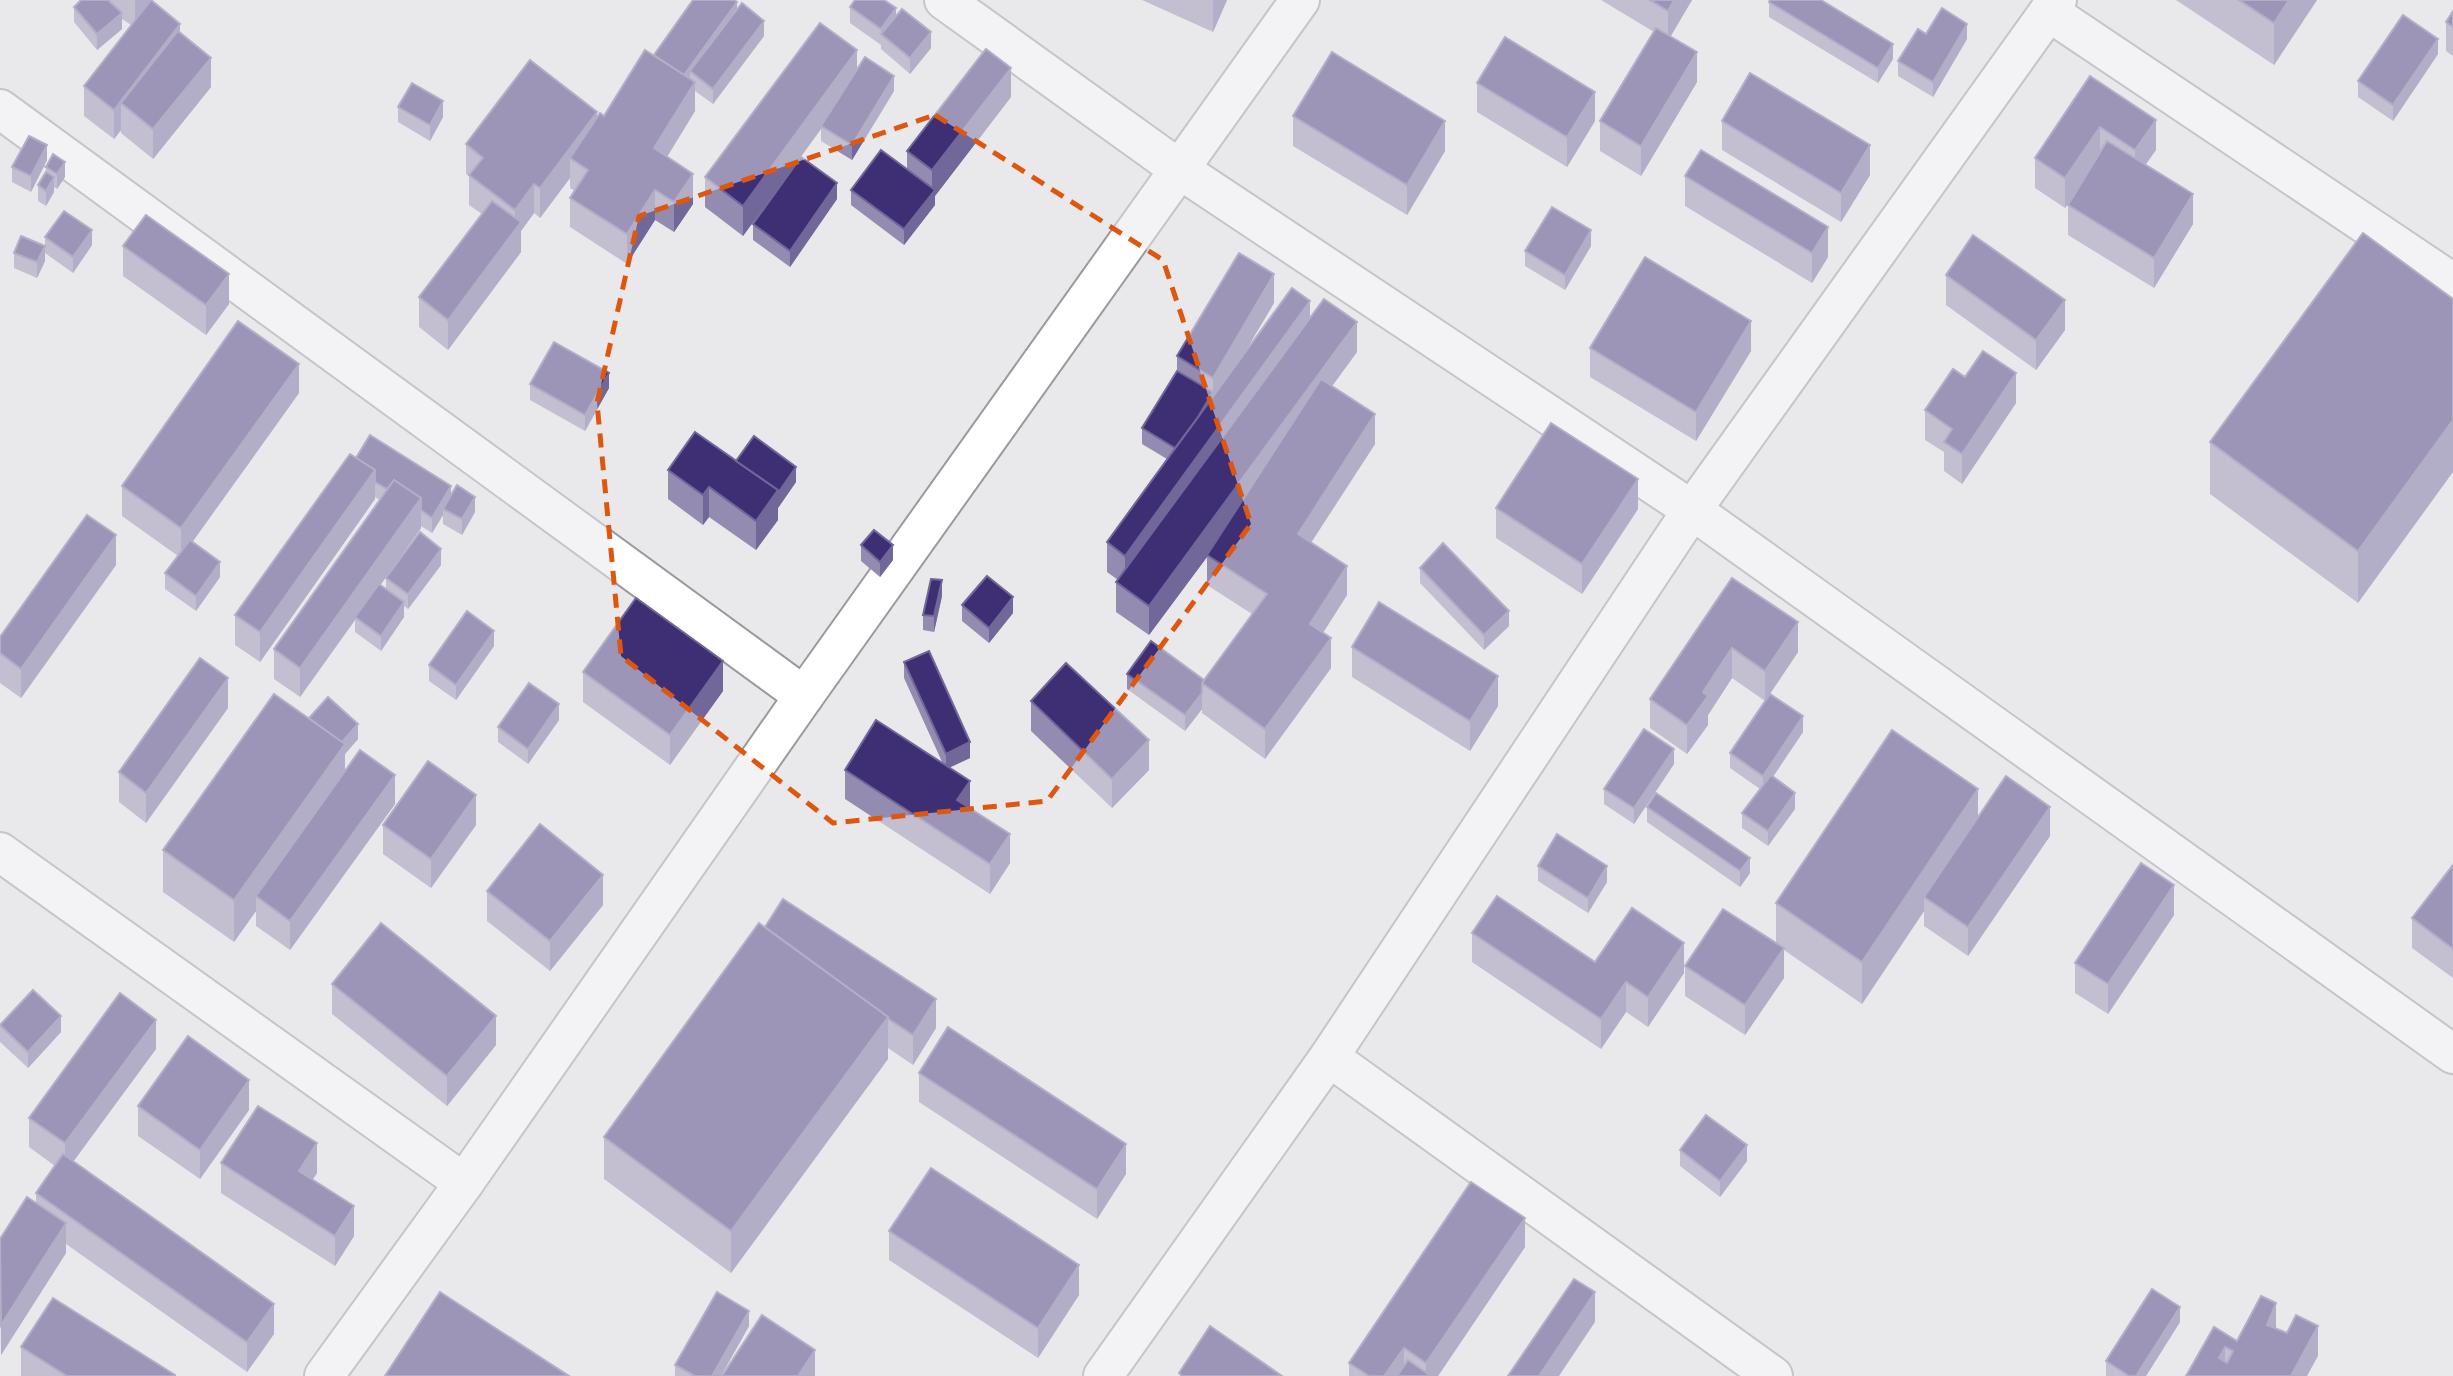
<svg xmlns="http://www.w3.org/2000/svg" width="2453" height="1376" viewBox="0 0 2453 1376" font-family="Barlow,sans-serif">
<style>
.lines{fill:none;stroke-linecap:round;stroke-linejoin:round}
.minor-casing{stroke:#9a999d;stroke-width:42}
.minor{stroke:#fff;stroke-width:38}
.wall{fill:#948cb0}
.shaded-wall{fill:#716799}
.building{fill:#3e2f75;stroke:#716799;stroke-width:2;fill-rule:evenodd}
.marked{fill:none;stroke:#df570e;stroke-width:5;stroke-dasharray:14 9;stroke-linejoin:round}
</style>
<rect width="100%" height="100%" fill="#e9e9ec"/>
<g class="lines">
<g class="minor-casing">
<g id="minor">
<path d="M944 0 1179 169 1692 510 2453 1054"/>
<path d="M2049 12 2453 283"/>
<path d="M0 109 804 696"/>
<path d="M0 852 464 1183"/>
<path d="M1329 1057 1773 1376"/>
<path d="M324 1376 464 1183 804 696 1300 0"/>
<path d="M1103 1376 1329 1057 1692 510 2057 0"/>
</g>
</g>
<use href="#minor" class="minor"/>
</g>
<g class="wall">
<path d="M81 0H153L152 2 180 33 211 87 153 159 121 133V130L114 139 84 116V86L131 25 122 19V29L97 50 74 22V7Z"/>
<path d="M1142 0H1227L1213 32Z"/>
<path d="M1601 0H1692L1670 36 1697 82 1641 176 1600 151V121L1654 32Z"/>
<path d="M2176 0H2317L2274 65Z"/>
<path d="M1769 2 1893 59 1878 83 1769 17Z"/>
<path d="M850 7 896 16 931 48 910 74 881 49V45L850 23Z"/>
<path d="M737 10 764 36 713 104 695 91V111L667 157 693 204 674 232 655 220 627 264 570 227V198L575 191 570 188V178L540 218 534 213 521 231V252L448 350 419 327V297L482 214 469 205V176L466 174V144L604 116 654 55Z"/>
<path d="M2453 11V56L2446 51V22Z"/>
<path d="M1926 34 1967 39 1933 97 1898 76V61Z"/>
<path d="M2438 54 2393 121 2358 97V81Z"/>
<path d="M857 69 894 91 852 160 821 141V129L743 236 705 207V177Z"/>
<path d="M2090 76 2156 150 2145 164 2193 224 2154 288 2068 235V205L2077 190 2065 208 2035 188V158Z"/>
<path d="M1477 83 1595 121 1567 167 1477 112Z"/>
<path d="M1011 97 935 196V205L904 245 851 205V190L907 170V151Z"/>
<path d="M398 107 443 117 430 141 398 122Z"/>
<path d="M1293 116 1445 151 1407 215 1293 146Z"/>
<path d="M1722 121 1870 175 1841 222 1722 150Z"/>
<path d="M47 160 31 192 12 182V167Z"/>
<path d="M46 167 65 177 57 189 54 187V192L46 206 38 201V185L46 173Z"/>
<path d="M1685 176 1828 257 1812 283 1685 206Z"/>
<path d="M837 199 790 267 753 240V224Z"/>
<path d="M2363 233 2358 603 2210 494V442Z"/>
<path d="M45 237 92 245 73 273 45 253Z"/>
<path d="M123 246 229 304 206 335 123 276Z"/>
<path d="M1591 246 1565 290 1525 266V251Z"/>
<path d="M14 253 45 261 37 278 14 268Z"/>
<path d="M1946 275 2065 330 2036 370 1946 305Z"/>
<path d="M1274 303 1245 351 1310 318 1357 352 1332 386 1375 444 1311 542 1347 595 1323 633 1331 668 1265 759 1202 713V709L1185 731 1127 689V674L1204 680 1252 614 1207 585V557L1149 635 1116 612V582L1118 580 1107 572V542L1167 459 1142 444V428L1177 371V356Z"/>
<path d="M1590 348 1751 351 1696 441 1590 377Z"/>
<path d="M1965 377 2016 403 1962 484 1944 471V452L1925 440V410Z"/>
<path d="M530 384 609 388 585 431 530 400Z"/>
<path d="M299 393 192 542 220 577 196 611 165 589V573L178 556 122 516V486Z"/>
<path d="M356 458 451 495 475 512 462 535 443 524V515L432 533 421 526V528L380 585 386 589V578L441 565 408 609 404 606V617L381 651 355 632V620L300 697 274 679V649L380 500 375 497V499L260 662 235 645V615Z"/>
<path d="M736 461 796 482 778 508V520L756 550 709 517 703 525 668 499V470Z"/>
<path d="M1496 508 1638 509 1582 594 1496 538Z"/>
<path d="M861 545 893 560 880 577 861 561Z"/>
<path d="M116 565 21 698 0 683V637Z"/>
<path d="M1420 568 1509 626 1484 650 1420 583Z"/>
<path d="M1732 578 1798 652 1768 697 1803 732 1773 777 1795 809 1768 846 1742 828V813L1760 789 1730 768V753L1765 701 1732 678 1708 715V725L1687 754 1650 728V699Z"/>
<path d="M942 596 934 632 923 630V615Z"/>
<path d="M962 605 1013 613 989 643 962 621Z"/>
<path d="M494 646 456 700 429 681V665Z"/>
<path d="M1352 647 1498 706 1470 751 1352 677Z"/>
<path d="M904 662 970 758 949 768 970 808 1010 863 990 894 845 799V770L943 764 904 678Z"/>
<path d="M583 672 723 691 670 765 583 702Z"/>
<path d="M1031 701 1149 770 1112 808 1031 731Z"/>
<path d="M228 708 146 823 119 802V772Z"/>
<path d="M309 718 358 739 345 754V771L395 804 290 950 256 926V911L234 942 163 892V850Z"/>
<path d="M559 720 528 764 498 742V727Z"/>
<path d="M1674 764 1634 824 1604 804V789Z"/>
<path d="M1647 807 1750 873 1740 887 1647 822Z"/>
<path d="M1978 817 2050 836 1968 956 1924 926V911L1862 1004 1784 950V978L1745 1035 1685 996V966L1776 943V903Z"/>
<path d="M383 825H476L431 888 383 854Z"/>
<path d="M2453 865V978L2412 948V918Z"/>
<path d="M1538 866 1607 882 1588 913 1538 881Z"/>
<path d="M487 891 603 905 550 971 487 921Z"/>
<path d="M2174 915 2108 1014 2075 993V963Z"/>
<path d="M765 927 936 1028 913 1065 888 1048V1059L731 1273 604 1179V1137Z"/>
<path d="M1472 933 1595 962 1684 973 1648 1027 1626 1012 1601 1049 1472 962Z"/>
<path d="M332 984 496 1045 447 1106 332 1014Z"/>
<path d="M0 1025 61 1032 28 1068 0 1042Z"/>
<path d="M156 1049 73 1161 274 1334 247 1372 66 1244V1253L1 1355 0 1239 36 1203V1193L55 1166 29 1147V1118Z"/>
<path d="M919 1073 1126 1174 1097 1219 919 1102Z"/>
<path d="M138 1106 249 1110 200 1179 138 1136Z"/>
<path d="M1680 1150 1747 1161 1720 1197 1680 1166Z"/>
<path d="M221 1163 317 1173 312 1180 354 1236 335 1266 221 1193Z"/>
<path d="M889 1231 1079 1295 1038 1358 889 1260Z"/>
<path d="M1525 1247 1438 1376H1349V1363Z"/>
<path d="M2180 1322 2146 1376H2106V1361Z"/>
<path d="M749 1326 721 1376H675V1365Z"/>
<path d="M2214 1327 2237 1341 2276 1329 2318 1356 2186 1376Z"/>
<path d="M21 1347 175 1376H21Z"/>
</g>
<g class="shaded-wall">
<path d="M135 0H153L135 28Z"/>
<path d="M1214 0H1227L1213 32V2Z"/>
<path d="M1674 0H1692L1668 41V11Z"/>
<path d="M2289 0H2317L2274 65V23Z"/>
<path d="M737 2V18L690 71V82L682 77Z"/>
<path d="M896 8V24L881 34V45V29Z"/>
<path d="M122 13V29L97 50V34Z"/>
<path d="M764 21V36L713 104V89Z"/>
<path d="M180 24V54L121 103V130L114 139V110Z"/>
<path d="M1967 24V39L1933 97V82Z"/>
<path d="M931 32V48L910 74V58Z"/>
<path d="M2438 39V54L2393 121V105Z"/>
<path d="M1893 44V59L1878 83V68Z"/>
<path d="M857 50V80L821 126V129L743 236V206Z"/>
<path d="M1697 52V82L1641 176V146Z"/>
<path d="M211 58V87L153 159V129Z"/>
<path d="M1011 68V97L935 196V205L904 245V229L932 194V170Z"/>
<path d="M894 76V91L852 160V145Z"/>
<path d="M695 82V111L654 178V148Z"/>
<path d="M1595 92V121L1567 167V137Z"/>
<path d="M443 101V117L430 141V125Z"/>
<path d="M597 112V142L570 158V178L540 218V188Z"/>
<path d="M2156 120V150L2135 180V150Z"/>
<path d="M1445 121V151L1407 215V185Z"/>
<path d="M2100 127V157L2065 208V178Z"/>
<path d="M47 145V160L31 192V176Z"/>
<path d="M1870 145V175L1841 222V193Z"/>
<path d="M65 162V177L57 189V174Z"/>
<path d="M693 174V204L674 232V202Z"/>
<path d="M54 177V192L46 206V191Z"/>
<path d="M837 183V199L790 267V251Z"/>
<path d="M534 184V213L521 231V252L448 350V320L515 231V210Z"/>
<path d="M655 190V220L627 264V234Z"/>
<path d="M2193 194V224L2154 288V258Z"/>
<path d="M1828 227V257L1812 283V253Z"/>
<path d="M92 230V245L73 273V257Z"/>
<path d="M1591 230V246L1565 290V275Z"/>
<path d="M45 246V261L37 278V262Z"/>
<path d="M229 274V304L206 335V305Z"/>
<path d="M1274 274V303L1178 465V450L1213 392V378Z"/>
<path d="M2065 300V330L2036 370V340Z"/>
<path d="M1310 301V331L1125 585V556Z"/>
<path d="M1751 321V351L1696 441V412Z"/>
<path d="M1357 322V352L1208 556 1207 555V557L1149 635V606Z"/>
<path d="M299 364V393L181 558V528Z"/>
<path d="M609 373V388L585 431V415Z"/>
<path d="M2016 373V403L1962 484V454Z"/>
<path d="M1375 414V444L1298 563V534Z"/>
<path d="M2453 420V472L2358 603V551Z"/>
<path d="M796 467V482L778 508V520L756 550V521L778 490Z"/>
<path d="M375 470V499L260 662V632Z"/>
<path d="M1638 479V509L1582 594V564Z"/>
<path d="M451 486V501L443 509V515L432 533V518Z"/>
<path d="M709 487V517L703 525V495Z"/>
<path d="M475 497V512L462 535V519Z"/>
<path d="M421 498V528L357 618 355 617V620L300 697V668Z"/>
<path d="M116 535V565L21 698V669Z"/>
<path d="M893 545V560L880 577V562Z"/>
<path d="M441 549V565L408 609V594Z"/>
<path d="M220 562V577L196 611V596Z"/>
<path d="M1347 566V595L1310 653V624Z"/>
<path d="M942 580V596L934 632V616Z"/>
<path d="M1013 597V613L989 643V628Z"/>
<path d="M404 602V617L381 651V636Z"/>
<path d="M1509 611V626L1484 650V635Z"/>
<path d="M1798 622V652L1765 701V671Z"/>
<path d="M494 631V646L456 700V685Z"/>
<path d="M1331 638V668L1265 759V729Z"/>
<path d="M1732 648V678L1708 715V725L1687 754V725L1703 692Z"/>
<path d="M723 661V691L670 765V735Z"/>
<path d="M1498 676V706L1470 751V721Z"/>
<path d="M228 678V708L146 823V793Z"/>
<path d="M1202 693V709L1185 731V715Z"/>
<path d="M559 704V720L528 764V749Z"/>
<path d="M1803 716V732L1763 791V776Z"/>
<path d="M358 724V739L345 754V785L256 896V911L234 942V900L337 747Z"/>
<path d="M1149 740V770L1112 808V779Z"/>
<path d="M970 742V758L946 769V754Z"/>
<path d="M1674 749V764L1634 824V808Z"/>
<path d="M395 775V804L290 950V921Z"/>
<path d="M970 781V811L957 800Z"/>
<path d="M1978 789V831L1924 897V911L1862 1004V962Z"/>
<path d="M1795 793V809L1768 846V831Z"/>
<path d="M476 795V825L431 888V859Z"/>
<path d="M2050 807V836L1968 956V927Z"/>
<path d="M1010 834V863L990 894V864Z"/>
<path d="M1750 858V873L1740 887V871Z"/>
<path d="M1607 866V882L1588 913V898Z"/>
<path d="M603 875V905L550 971V941Z"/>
<path d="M2174 885V915L2108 1014V984Z"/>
<path d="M1684 943V973L1648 1027V997Z"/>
<path d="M1784 948V978L1745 1035V1005Z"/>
<path d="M1626 982V1012L1601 1049V1019Z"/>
<path d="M936 999V1028L913 1065V1035Z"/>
<path d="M61 1016V1032L28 1068V1052Z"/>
<path d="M496 1016V1045L447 1106V1076Z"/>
<path d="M888 1017V1059L731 1273V1231Z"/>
<path d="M156 1020V1049L65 1173V1143Z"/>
<path d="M249 1080V1110L200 1179V1150Z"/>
<path d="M317 1143V1173L299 1201V1171Z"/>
<path d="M1126 1144V1174L1097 1219V1189Z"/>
<path d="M1747 1145V1161L1720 1197V1181Z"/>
<path d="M354 1206V1236L335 1266V1236Z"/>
<path d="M1525 1218V1247L1438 1376H1426V1363Z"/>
<path d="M66 1223V1253L1 1355V1325Z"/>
<path d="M1079 1265V1295L1038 1358V1328Z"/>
<path d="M1595 1292V1322L1559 1376H1539Z"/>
<path d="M2276 1303V1333L2267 1325Z"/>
<path d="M274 1304V1334L247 1372V1342Z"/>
<path d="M2180 1307V1322L2146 1376H2136Z"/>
<path d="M749 1311V1326L721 1376H712Z"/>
<path d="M2318 1326V1356L2307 1376H2291Z"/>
<path d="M2225 1347V1376L2219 1358Z"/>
<path d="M1404 1348V1376H1384Z"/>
<path d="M815 1350V1376H798Z"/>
</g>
<g class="building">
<path d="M81 0H108L122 13 97 34 74 7Z"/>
<path d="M151 0 180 24 114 110 84 86Z"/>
<path d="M693 0H734L737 2 684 75 654 55Z"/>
<path d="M855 0H884L896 8 881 29 850 7Z"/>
<path d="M1650 0H1674L1668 11Z"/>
<path d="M1770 0H1821L1893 44 1878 68 1769 2Z"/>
<path d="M2239 0H2289L2274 23Z"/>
<path d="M742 3 764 21 713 89 690 71Z"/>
<path d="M1942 8 1967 24 1933 82 1898 61 1918 29 1926 34Z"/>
<path d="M902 9 931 32 910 58 881 34Z"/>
<path d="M2453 11V27L2446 22Z"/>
<path d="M2403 15 2438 39 2393 105 2358 81Z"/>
<path d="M820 23 857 50 743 206 705 177Z"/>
<path d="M1656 28 1697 52 1641 146 1600 121Z"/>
<path d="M178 31 211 58 153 129 121 103Z"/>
<path d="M1505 37 1595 92 1567 137 1477 83Z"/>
<path d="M986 49 1011 68 932 170 907 151Z"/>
<path d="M645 50 695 82 654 148 693 174 674 202 655 190 627 234 570 198 588 170 570 158 600 113 604 116Z"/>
<path d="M1332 52 1445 121 1407 185 1293 116Z"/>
<path d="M865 57 894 76 852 145 821 126Z"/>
<path d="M530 60 597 112 540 188 534 184 515 210 469 175 483 158 466 144Z"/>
<path d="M1750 73 1870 145 1841 193 1722 121Z"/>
<path d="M2090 76 2156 120 2135 150 2100 127 2065 178 2035 158Z"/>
<path d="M412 83 443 101 430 125 398 107Z"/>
<path d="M29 136 47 145 31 176 12 167Z"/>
<path d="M2107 141 2193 194 2154 258 2068 205Z"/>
<path d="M881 150 935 190 904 229 851 190Z"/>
<path d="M1701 150 1828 227 1812 253 1685 176Z"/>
<path d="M53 154 65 162 57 174 46 167Z"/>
<path d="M801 157 837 183 790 251 753 224Z"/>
<path d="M46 172 54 177 46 191 38 185Z"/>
<path d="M492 201 521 222 448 320 419 297Z"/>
<path d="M1552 207 1591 230 1565 275 1525 251Z"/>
<path d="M64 211 92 230 73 257 45 237Z"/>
<path d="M146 215 229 274 206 305 123 246Z"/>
<path d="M2363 233 2453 299V420L2358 551 2210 442Z"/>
<path d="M1973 235 2065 300 2036 340 1946 275Z"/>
<path d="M21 236 45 246 37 262 14 253Z"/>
<path d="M1239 253 1274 274 1213 378 1177 356Z"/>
<path d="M1645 257 1751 321 1696 412 1590 348Z"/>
<path d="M1292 288 1310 301 1125 556 1107 542Z"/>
<path d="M1324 299 1357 322 1149 606 1116 582Z"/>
<path d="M238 321 299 364 181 528 122 486Z"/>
<path d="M554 342 609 373 585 415 530 384Z"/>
<path d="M1983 351 2016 373 1962 454 1944 442 1952 429 1925 410 1953 369 1965 377Z"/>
<path d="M1177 371 1213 392 1198 417 1175 448 1142 428Z"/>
<path d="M1321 379 1375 414 1298 534 1347 566 1310 624 1331 638 1265 729 1202 683 1267 594 1207 555Z"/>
<path d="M1551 423 1638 479 1582 564 1496 508Z"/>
<path d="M695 432 778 490 756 521 709 487 703 495 668 470Z"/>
<path d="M370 435 451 486 432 518 421 510V498L394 480 387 489 375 482V470L356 458Z"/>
<path d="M754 436 796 467 778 493V490L736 461Z"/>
<path d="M350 454 375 470 260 632 235 615Z"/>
<path d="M394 480 421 498 300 668 274 649Z"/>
<path d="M457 485 475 497 462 519 443 509Z"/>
<path d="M87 515 116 535 21 669 0 653V637Z"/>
<path d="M874 530 893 545 880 562 861 545Z"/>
<path d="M420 532 441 549 408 594 386 578Z"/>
<path d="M190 540 220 562 196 596 165 573Z"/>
<path d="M1443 543 1509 611 1484 635 1420 568Z"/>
<path d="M987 576 1013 597 989 628 962 605Z"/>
<path d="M1732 578 1798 622 1765 671 1732 648 1703 692 1708 696 1687 725 1650 699Z"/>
<path d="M931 579 942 580 934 616 923 615Z"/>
<path d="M379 584 404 602 381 636 355 617Z"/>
<path d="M636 598 723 661 670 735 583 672Z"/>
<path d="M1379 602 1498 676 1470 721 1352 647Z"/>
<path d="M467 611 494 631 456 685 429 665Z"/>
<path d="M1151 641 1204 680 1202 683V693L1185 715 1127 674Z"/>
<path d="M929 651 970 742 946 754 904 662Z"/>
<path d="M200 658 228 678 146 793 119 772Z"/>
<path d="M1066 663 1149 740 1112 779 1031 701Z"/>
<path d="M529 683 559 704 528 749 498 727Z"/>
<path d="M274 694 345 744 234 900 163 850Z"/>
<path d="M1770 694 1803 716 1763 776 1730 753Z"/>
<path d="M328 697 358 724 342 742 309 718Z"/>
<path d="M876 720 970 781 957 800 1010 834 990 864 845 770Z"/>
<path d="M1644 729 1674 749 1634 808 1604 789Z"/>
<path d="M1892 730 1978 789 1862 962 1776 903Z"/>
<path d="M360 750 395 775 290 921 256 896Z"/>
<path d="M428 761 476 795 431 859 383 825Z"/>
<path d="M1771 775 1795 793 1768 831 1742 813Z"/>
<path d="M2006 776 2050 807 1968 927 1924 897Z"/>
<path d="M1656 793 1750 858 1740 871 1647 807Z"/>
<path d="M540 824 603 875 550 941 487 891Z"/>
<path d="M1557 834 1607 866 1588 898 1538 866Z"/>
<path d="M2141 863 2174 885 2108 984 2075 963Z"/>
<path d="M2453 865V949L2412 918Z"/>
<path d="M1497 896 1595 962 1632 908 1684 943 1648 997 1626 982 1601 1019 1472 933Z"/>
<path d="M783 899 936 999 913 1035 887 1018 888 1017 765 927Z"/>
<path d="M1723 909 1784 948 1745 1005 1685 966Z"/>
<path d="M381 923 496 1016 447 1076 332 984Z"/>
<path d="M759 923 888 1017 731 1231 604 1137Z"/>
<path d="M33 990 61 1016 28 1052 0 1025Z"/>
<path d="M120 993 156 1020 65 1143 29 1118Z"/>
<path d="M948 1027 1126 1144 1097 1189 919 1073Z"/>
<path d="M188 1036 249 1080 200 1150 138 1106Z"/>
<path d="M258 1106 317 1143 299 1171 354 1206 335 1236 221 1163Z"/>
<path d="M1706 1115 1747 1145 1720 1181 1680 1150Z"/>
<path d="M63 1154 274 1304 247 1342 36 1193Z"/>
<path d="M931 1168 1079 1265 1038 1328 889 1231Z"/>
<path d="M1471 1182 1525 1218 1426 1363 1404 1348 1384 1376H1369L1349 1363Z"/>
<path d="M27 1197 66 1223 1 1325 0 1239Z"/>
<path d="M1574 1279 1595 1292 1539 1376H1508Z"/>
<path d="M2152 1289 2180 1307 2136 1376H2129L2106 1361Z"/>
<path d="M440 1292 569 1376H385Z"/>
<path d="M717 1292 749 1311 712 1376H695L675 1365Z"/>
<path d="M2261 1296 2276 1303 2267 1325 2287 1333 2296 1315 2318 1326 2291 1376H2186L2214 1327 2237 1341ZM2225 1347 2233 1351 2227 1363 2219 1358Z"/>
<path d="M53 1298 175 1375V1376H67L21 1347Z"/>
<path d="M762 1315 815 1350 798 1376H722Z"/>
<path d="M1210 1326 1282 1376H1182L1179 1373Z"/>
<path d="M1408 1360 1431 1376H1397Z"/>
</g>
<path d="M0 0H2453V1376H0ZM935 115 1163 260 1251 524 1047 801 833 823 621 656 597 403 639 216Z" fill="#e9e9ec" fill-opacity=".55" fill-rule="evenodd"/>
<path class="marked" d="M935 115 1163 260 1251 524 1047 801 833 823 621 656 597 403 639 216Z"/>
</svg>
